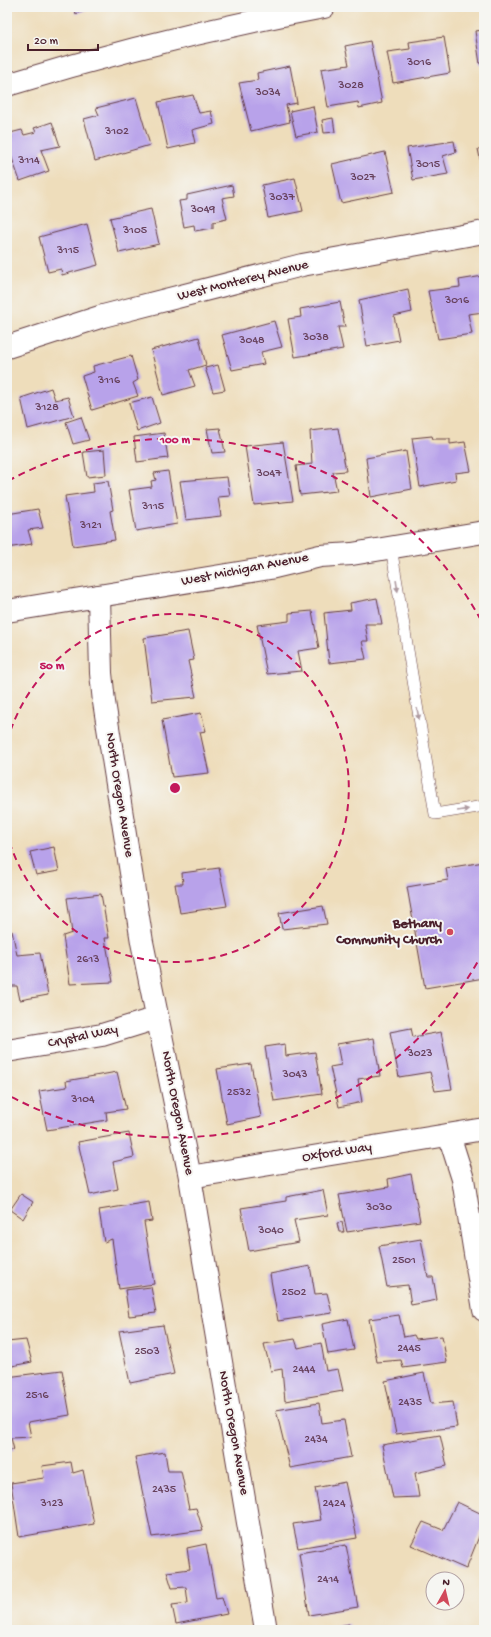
<svg xmlns="http://www.w3.org/2000/svg" width="491" height="1637" viewBox="0 0 491 1637" font-family="'Gochi Hand',sans-serif">
<style>
.building{fill:#b8a2ea}
.lines{fill:none;stroke-linecap:round;stroke-linejoin:round}
.lane-casing{stroke:#633c41;stroke-width:12}
.street-casing{stroke:#633c41;stroke-width:24}
.lane{stroke:#fff;stroke-width:11}
.street{stroke:#fff;stroke-width:22}
.oneway{fill:#ae9aa0}
.ring{fill:none;stroke:#c2185b;stroke-width:2;stroke-dasharray:7 5}
.poi-dot{fill:#d1495b;stroke:#f6f6f2;stroke-width:1.5}
.labels{text-anchor:middle;dominant-baseline:central;stroke-width:4;stroke-linejoin:round;paint-order:stroke}
.number-label{font-size:12px;fill:#66405b}
.street-label{font-size:14px;fill:#4a1f2b;stroke:#f6f6f2}
.poi-label{font-size:14px;font-weight:bold;fill:#4a1f2b;stroke:#f6f6f2;text-anchor:end}
.centre{fill:#c2185b;stroke:#f6f6f2;stroke-width:2}
.ring-label{font-size:12px;text-anchor:middle;font-weight:bold;fill:#c2185b;stroke:#f6f6f2;stroke-width:4;stroke-linejoin:round;paint-order:stroke}
</style>
<rect width="100%" height="100%" fill="#f6f6f2"/>
<filter id="ink" filterUnits="userSpaceOnUse"><feTurbulence type="fractalNoise" baseFrequency=".025" numOctaves="2"/><feDisplacementMap in="SourceGraphic" scale="8" xChannelSelector="R" yChannelSelector="G"/><feConvolveMatrix kernelMatrix="1 2 1 2 8 2 1 2 1" color-interpolation-filters="sRGB"/></filter>
<filter id="wash" filterUnits="userSpaceOnUse"><feTurbulence type="fractalNoise" baseFrequency=".012" numOctaves="4" result="noise"/><feDisplacementMap in="SourceGraphic" scale="16" xChannelSelector="R" yChannelSelector="G"/><feGaussianBlur stdDeviation="0.9" result="paint"/><feColorMatrix in="noise" values="0 0 0 0 0 0 0 0 0 0 0 0 0 0 0 0 0 1.4 0 .05"/><feComposite in="paint" operator="in"/></filter>
<g filter="url(#wash)">
<rect width="100%" height="100%" fill="#edb"/>
<g id="blocks">
<g class="building">
<path d="M67 7H93L76 14 74 8 67 9Z"/>
<path d="M484 30V64H480L475 31Z"/>
<path d="M444 37 450 73 393 83 387 52 410 49 409 42Z"/>
<path d="M370 41 382 103 359 108 358 102 328 107 321 69 349 65 345 46Z"/>
<path d="M290 66 297 103 286 105 290 122 251 131 239 83 258 80 257 73Z"/>
<path d="M193 95 199 113 211 111 214 124 192 130 195 143 168 149 158 102Z"/>
<path d="M136 98 150 145 95 161 84 119 99 115 96 108Z"/>
<path d="M313 106 318 132 296 136 290 111Z"/>
<path d="M333 118 335 132 324 133 322 120Z"/>
<path d="M52 122 60 146 41 150 49 171 20 181 7 144V140L12 138 10 133 22 130 24 135 36 132 34 128Z"/>
<path d="M454 141 456 152 443 156 448 174 413 180 407 148Z"/>
<path d="M484 148V172H483L478 149Z"/>
<path d="M385 152 394 192 341 203 332 164Z"/>
<path d="M295 178 303 211 268 218 262 185Z"/>
<path d="M232 185 234 196 222 198 227 219 213 222V228L195 231 194 225 184 227 179 201 187 200V195Z"/>
<path d="M151 209 159 244 119 253 110 218Z"/>
<path d="M87 224 98 265 62 275 61 269 48 272 39 237Z"/>
<path d="M483 276 484 312 468 314 472 334 438 339 428 291 460 287 459 280Z"/>
<path d="M408 289 412 312 394 316 399 340 367 346 359 300Z"/>
<path d="M340 302 345 327H338L343 349 295 357 288 319 301 317 300 309Z"/>
<path d="M274 321 282 347 261 352 264 364 232 370 222 335Z"/>
<path d="M199 337 206 365 189 370 195 386 163 395 151 350Z"/>
<path d="M131 356 138 380 133 383 138 396 92 410 82 376 94 372 93 366Z"/>
<path d="M218 365 225 390 213 392 205 368Z"/>
<path d="M51 388 55 400 68 397 74 416 28 429 21 398Z"/>
<path d="M152 397 160 423 137 431 129 403Z"/>
<path d="M81 417 89 440 73 444 66 422Z"/>
<path d="M220 428 225 452 212 453 207 429Z"/>
<path d="M338 428 346 471 333 472 337 491 300 495 296 466 312 464 310 431Z"/>
<path d="M164 433 168 458 137 462 134 437Z"/>
<path d="M432 436 433 439H450V444L465 442 471 471 455 473 456 480 420 487 412 438Z"/>
<path d="M283 442 293 501 254 505 245 446Z"/>
<path d="M104 450 106 475 87 477 83 452Z"/>
<path d="M406 451 412 489 371 497 366 458Z"/>
<path d="M168 471 177 524 136 531 129 490 152 487 151 481 156 480 154 473Z"/>
<path d="M227 477 230 496 218 497 221 516 186 520 180 481Z"/>
<path d="M108 481 113 510 110 511 115 540 73 546 65 496 94 492 93 483Z"/>
<path d="M38 509 43 528 28 530 32 544 7 548V514Z"/>
<path d="M377 598 382 624H365L368 641H362L366 659 329 663 324 613 351 610 350 603Z"/>
<path d="M312 611 319 648 298 651 302 671 267 674 257 625 289 621V613Z"/>
<path d="M188 631 194 660 188 661 196 697 152 701 144 638Z"/>
<path d="M201 713 206 731 200 732 209 773 172 777 162 720Z"/>
<path d="M54 847 59 871 36 875 30 852Z"/>
<path d="M484 862V978L425 988 407 887 448 880 446 868Z"/>
<path d="M219 868 227 906 180 913 175 884H183L182 873Z"/>
<path d="M101 894 109 938H105L113 982 70 984 63 936 72 933 67 898Z"/>
<path d="M323 906 327 924 282 929 279 913Z"/>
<path d="M12 931 17 955 40 953 48 995 20 1000 17 986H7V932Z"/>
<path d="M411 1028 413 1037 441 1032 452 1089 435 1091 430 1072 399 1077 390 1032Z"/>
<path d="M374 1038 380 1076 358 1079 362 1102 339 1107 330 1067 341 1065 337 1044Z"/>
<path d="M285 1044 286 1056 315 1052 322 1094 274 1101 265 1047Z"/>
<path d="M251 1064 261 1117 227 1124 217 1069Z"/>
<path d="M117 1072 126 1109 106 1112 107 1120 47 1130 39 1091 67 1087 66 1081Z"/>
<path d="M129 1133 134 1157 113 1162 118 1189 90 1195 78 1142Z"/>
<path d="M411 1174 420 1221 347 1232 339 1195 389 1187 388 1179Z"/>
<path d="M323 1190 328 1215 294 1220 299 1242 249 1251 241 1208 286 1201V1197Z"/>
<path d="M21 1194 33 1202 23 1219 10 1210Z"/>
<path d="M149 1202 152 1221 144 1222 154 1284 119 1289 112 1239 104 1242 99 1210Z"/>
<path d="M342 1222 344 1232H339L337 1223Z"/>
<path d="M421 1239 428 1277H433L437 1300 411 1305 408 1285 387 1287 379 1246Z"/>
<path d="M310 1266 315 1294 327 1293 332 1313 278 1321 270 1274Z"/>
<path d="M151 1287 156 1313 129 1316 125 1290Z"/>
<path d="M399 1315 404 1337 414 1335 416 1339 442 1336 447 1362 403 1368 401 1360 377 1362 369 1319Z"/>
<path d="M348 1319 354 1350 328 1354 322 1324Z"/>
<path d="M163 1325 174 1374 130 1383 119 1331Z"/>
<path d="M295 1339 298 1348 321 1343 326 1371 338 1369 343 1391 285 1401 282 1369 271 1371 264 1344Z"/>
<path d="M26 1340 32 1362 7 1367V1342Z"/>
<path d="M62 1370 70 1415 28 1422 31 1437 11 1438 14 1450H7V1377Z"/>
<path d="M424 1373 431 1404 453 1402 457 1427 396 1434 385 1381Z"/>
<path d="M319 1403 322 1423 344 1420 351 1457 290 1468 276 1410Z"/>
<path d="M440 1435 447 1466 415 1473 419 1497 393 1498 382 1445Z"/>
<path d="M165 1452 168 1471H181L189 1509 196 1508 203 1530 152 1537 135 1457Z"/>
<path d="M71 1462 73 1473 83 1470 94 1524 19 1537 11 1483 44 1478 42 1466Z"/>
<path d="M345 1482 357 1538 298 1548 293 1524 321 1520 315 1488Z"/>
<path d="M457 1502 484 1515V1524L466 1569 411 1545 423 1522 443 1530Z"/>
<path d="M206 1544 216 1598 222 1597 227 1614 176 1624 172 1605 188 1603 186 1587 172 1588 167 1572 190 1569 187 1548Z"/>
<path d="M346 1545 358 1607 309 1615 299 1553Z"/>
<path d="M349 1624 350 1630H323V1629Z"/>
</g>
</g>
</g>
<g filter="url(#ink)">
<use href="#blocks" fill-opacity="0" stroke="#633c41" stroke-width="1"/>
<g class="lines">
<g class="lane-casing">
<path id="lane" d="M391 547 435 814 484 806"/>
</g>
<g class="street-casing">
<g id="street">
<path d="M7 85C111 53 217 27 324 7"/>
<path d="M7 347 103 316 302 265 484 232"/>
<path d="M99 596 101 673 104 702 142 942 190 1177 266 1630"/>
<path d="M7 611 270 568 320 556 352 554 484 532"/>
<path d="M7 1051 102 1035 157 1018"/>
<path d="M449 1135 463 1179 484 1310"/>
<path d="M190 1177 484 1129"/>
</g>
</g>
<use href="#lane" class="lane"/>
<use href="#street" class="street"/>
</g>
<defs><path id="oneway-solid" d="M-6-.8H1V-3.2L6.5 0L1 3.2V.8H-6Z"/></defs>
<g class="oneway">
<use href="#oneway-solid" transform="translate(397 586) rotate(81)"/>
<use href="#oneway-solid" transform="translate(418 714) rotate(81)"/>
<use href="#oneway-solid" transform="translate(463 810) rotate(-9)"/>
</g>
</g>
<g class="ring">
<path d="M7 742A174 174 0 1 1 7 834"/>
<path d="M483 952A349 349 0 0 1 8 1095M8 481A349 349 0 0 1 483 624"/>
</g>
<circle class="poi-dot" cx="450" cy="932" r="4"/>
<g class="labels">
<g class="number-label">
<text x="419" y="63">3016</text>
<text x="351" y="86">3028</text>
<text x="268" y="93">3034</text>
<text x="117" y="132">3102</text>
<text x="29" y="161">3114</text>
<text x="428" y="165">3015</text>
<text x="363" y="178">3027</text>
<text x="282" y="198">3037</text>
<text x="203" y="210">3049</text>
<text x="135" y="231">3105</text>
<text x="68" y="251">3115</text>
<text x="457" y="301">3016</text>
<text x="316" y="338">3038</text>
<text x="252" y="341">3048</text>
<text x="109" y="381">3116</text>
<text x="47" y="408">3128</text>
<text x="269" y="474">3047</text>
<text x="153" y="507">3115</text>
<text x="91" y="526">3121</text>
<text x="88" y="960">2613</text>
<text x="420" y="1054">3023</text>
<text x="295" y="1075">3043</text>
<text x="239" y="1093">2532</text>
<text x="83" y="1100">3104</text>
<text x="379" y="1208">3030</text>
<text x="271" y="1231">3040</text>
<text x="404" y="1261">2501</text>
<text x="294" y="1293">2502</text>
<text x="409" y="1349">2445</text>
<text x="147" y="1352">2503</text>
<text x="304" y="1370">2444</text>
<text x="37" y="1396">2516</text>
<text x="410" y="1403">2435</text>
<text x="316" y="1440">2434</text>
<text x="164" y="1490">2435</text>
<text x="52" y="1504">3123</text>
<text x="334" y="1504">2424</text>
<text x="328" y="1580">2414</text>
</g>
<g class="street-label">
<text transform="translate(243 281) rotate(-14)">West Monterey Avenue</text>
<text transform="translate(245 570) rotate(-11)">West Michigan Avenue</text>
<text transform="translate(119 795) rotate(81)">North Oregon Avenue</text>
<text transform="translate(83 1037) rotate(-12)">Crystal Way</text>
<text transform="translate(177 1113) rotate(79)">North Oregon Avenue</text>
<text transform="translate(337 1153) rotate(-9)">Oxford Way</text>
<text transform="translate(233 1433) rotate(80)">North Oregon Avenue</text>
</g>
<g class="poi-label">
<text x="442" y="924">Bethany<tspan x="442" dy="16">Community Church</tspan></text>
</g>
</g>
<circle cx="175" cy="788" r="6" class="centre"/>
<g class="ring-label">
<text x="175" y="443">100 m</text>
<text x="52" y="669">50 m</text>
</g>
<rect width="491" height="1637" fill="none" stroke="#f6f6f2" stroke-width="24"/>
<g transform="translate(445 1591) rotate(8)"><circle r="19" fill="#f6f6f2" stroke="#b1a0a2"/>
<path d="M0-3L7 15L0 10L-7 15Z" fill="#d1495b"/>
<text y="-6" font-size="11" font-weight="bold" text-anchor="middle" fill="#4a1f2b">N</text>
</g>
<path d="M28 44v6h70v-6" fill="none" stroke="#4a1f2b" stroke-width="2"/>
<text x="34" y="44" font-size="12" fill="#4a1f2b" stroke="#f6f6f2" stroke-width="3" paint-order="stroke">20 m</text>
</svg>
